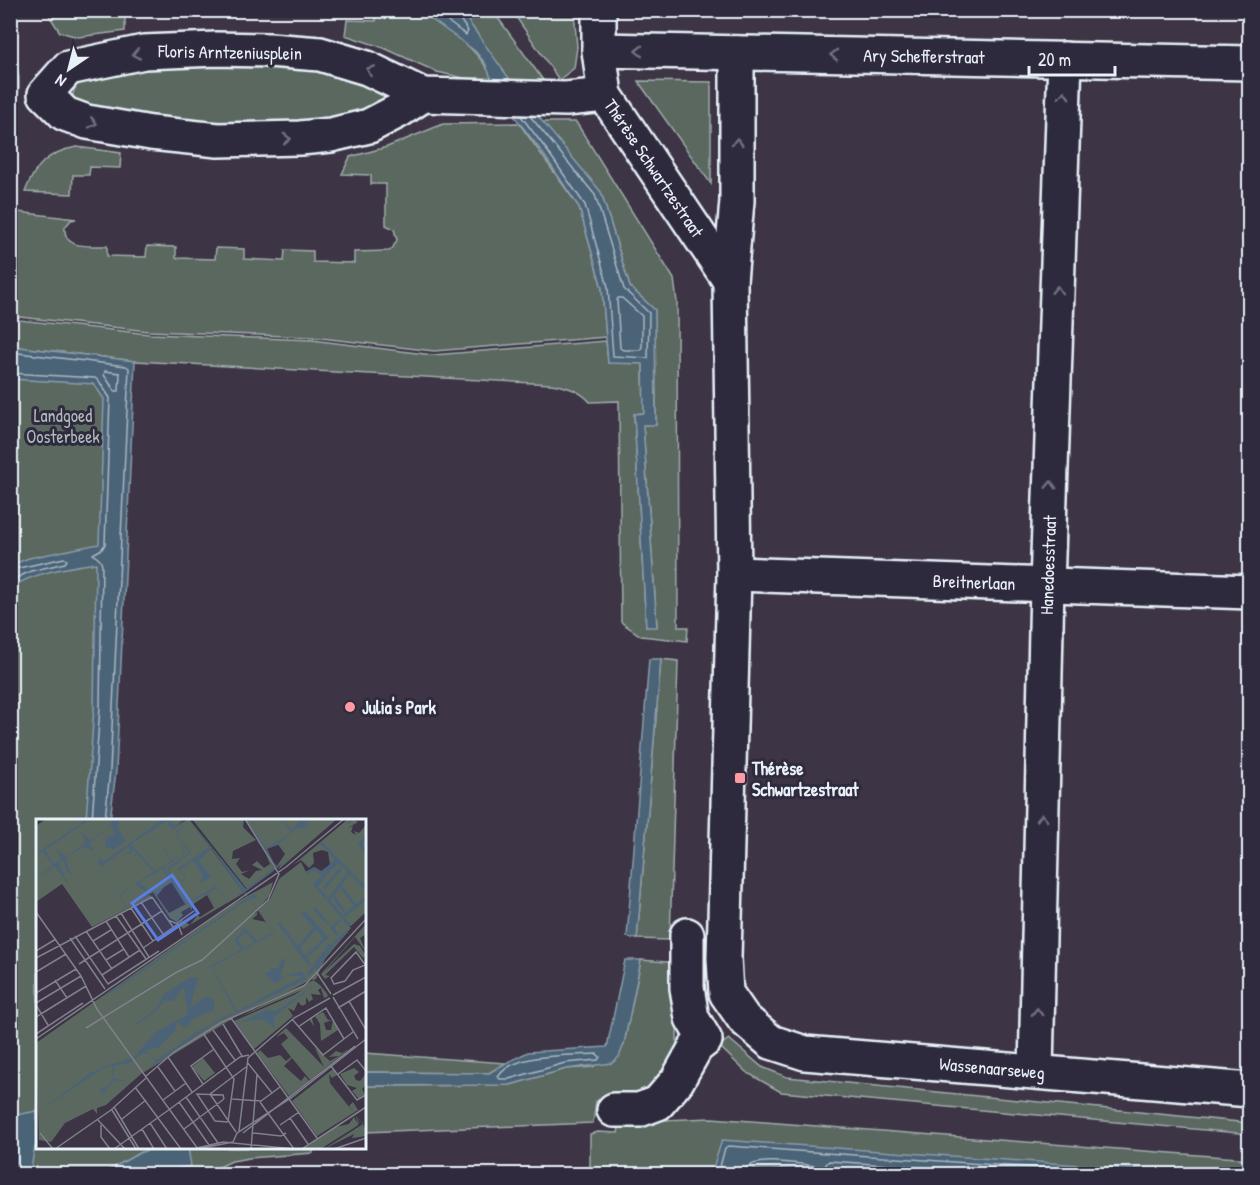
<svg xmlns="http://www.w3.org/2000/svg" width="1260" height="1185" viewBox="0 0 1260 1185" font-family="'Patrick Hand',sans-serif">
<style>
.green{fill:#5a685f;stroke:#a1acac;stroke-width:1.5}
.water{fill:#4c6377;stroke:#8a9cab;stroke-width:1.5}
.lines{fill:none;stroke-linecap:round;stroke-linejoin:round}
.shore{stroke:#aab8c4;stroke-width:1.5}
.minor-casing{stroke:#e8f1f8;stroke-width:38}
.minor{stroke:#2f2a3d;stroke-width:33}
.oneway{stroke:#70707e}
.poi-dot{fill:#ff9aa2;stroke:#2f2a3d;stroke-width:2}
.labels{text-anchor:middle;dominant-baseline:central;stroke-width:6;stroke-linejoin:round;paint-order:stroke}
.street-label{font-size:18px;fill:#e8f1f8;stroke:#2f2a3d}
.park-label{font-size:18px;fill:#afbabb;stroke:#2f2a3d}
.poi-label{font-size:18px;font-weight:bold;fill:#e8f1f8;stroke:#2f2a3d;text-anchor:start}
.inset-river{fill:none;stroke:#4c6377;stroke-width:3}
.inset-road{fill:none;stroke:#81808d;stroke-width:1.5}
.view{fill:#5a7fe2;fill-opacity:0.15;stroke:#5a7fe2;stroke-width:3}
.inset-edge{fill:none;stroke:#e8f1f8;stroke-width:3}
</style>
<rect width="100%" height="100%" fill="#3d3545"/>
<filter id="ink" filterUnits="userSpaceOnUse"><feTurbulence type="fractalNoise" baseFrequency=".0167" numOctaves="2"/><feDisplacementMap in="SourceGraphic" scale="12" xChannelSelector="R" yChannelSelector="G"/><feConvolveMatrix kernelMatrix="1 2 1 2 8 2 1 2 1" color-interpolation-filters="sRGB"/></filter>
<g filter="url(#ink)">
<g class="green">
<path d="M392 10 420 11 426 13C452 33 478 48 493 79H469L437 72 384 48 345 35 347 20 376 21V13H391Z"/>
<path d="M46 11H95V15H125V31L78 37 60 32Z"/>
<path d="M461 11H493L543 80 517 91Z"/>
<path d="M512 11H574L577 47 574 68 559 80Z"/>
<path d="M11 54C24 76 19 97 11 119Z"/>
<path d="M141 62 314 64 393 96 386 107 294 131 85 111 72 97 76 84 90 75Z"/>
<path d="M638 81 711 82V184Z"/>
<path d="M542 122H576L674 279 677 302 678 627H688L687 641 641 636 621 622 619 401 590 402C580 390 566 386 551 384L135 361 11 346 10 319 149 334 312 340 433 355 606 341 608 363H643L644 413 634 414 646 627 657 626 643 425 656 424 655 310 630 287 601 192Z"/>
<path d="M519 123 579 207 602 288 606 337 434 351 312 337 148 331 11 316 10 211 76 219 71 220 65 227C63 251 91 245 107 246V256L146 257 147 246 176 247V258L215 259 216 248 244 249V259L284 261 285 250 313 251V262L354 263V252L389 251 392 249 397 240 394 229 386 225V184H371V175L342 174 350 157 387 147 443 124Z"/>
<path d="M77 147 121 153 120 168 90 167 89 175H73L72 194 25 192C35 165 48 152 77 147Z"/>
<path d="M11 364 118 378 91 820H38V1148H160L141 1152 102 1174H11Z"/>
<path d="M661 659 678 661 670 940 637 939Z"/>
<path d="M641 960 679 963 676 1077 629 1100 596 1101 593 1123 365 1132 364 1086 510 1085 566 1069 593 1067 624 1044Z"/>
<path d="M729 1039 762 1067 787 1077 1249 1123V1134L781 1092 746 1072 719 1046Z"/>
<path d="M364 1053 506 1063 489 1073 365 1072Z"/>
<path d="M711 1118 1250 1159 1249 1174H590V1134L598 1132 618 1133 620 1122Z"/>
<path d="M188 1148H313V1153L249 1158 232 1161 204 1174H150L190 1166Z"/>
</g>
<g class="water">
<path d="M420 11H461L523 98 601 192 630 287 655 310 656 425H643L657 627H646L634 414 644 413 643 364 608 363 602 288 579 207 542 152 498 95 485 63 475 51Z"/>
<path d="M11 346 135 361 116 771 110 820H86L94 707 96 563C75 566 24 574 10 590L11 565 29 558 99 544 104 399 94 384 11 379Z"/>
<path d="M649 659H661L637 939 627 937Z"/>
<path d="M625 960H641L624 1044 619 1057 612 1063 566 1069 510 1085 365 1086V1072L489 1073 506 1063 528 1052 607 1047Z"/>
<path d="M37 1111V1144L35 1146 30 1174H11V1116Z"/>
<path d="M722 1140 1208 1174H853L765 1168 755 1169 745 1174H711Z"/>
<path d="M160 1148H188L191 1166 150 1174H102L141 1152Z"/>
</g>
<g class="lines">
<g class="shore">
<path d="M432 10 466 35 468 31 457 15V10"/>
<path d="M521 116 546 149 585 205 608 287 613 356 648 358 649 313 624 289 595 195 530 116"/>
<path d="M618 298H622L642 316V347L640 350H623L620 348 617 300Z"/>
<path d="M10 352 126 366 129 368 110 770 105 820"/>
<path d="M105 371 120 373 119 391H115L104 375Z"/>
<path d="M10 373 95 378 99 381 110 398 105 544 102 549 93 554 100 560 102 565 100 707 92 820"/>
<path d="M10 570 64 558 67 560 65 563 31 571 10 581"/>
<path d="M597 1054 600 1057 598 1060 565 1063 509 1079H500L498 1077C513 1052 571 1056 597 1054Z"/>
<path d="M718 1174 725 1148 728 1146 1126 1174"/>
<path d="M743 1174C746 1154 800 1164 815 1166L820 1169 821 1174"/>
<path d="M828 1174 826 1164 829 1161 1021 1174"/>
<path d="M837 1174 840 1171 896 1174"/>
</g>
<g class="minor-casing">
<g id="minor">
<path d="M599 10V50L605 95 730 281"/>
<path d="M599 50 1250 63"/>
<path d="M737 53V201L730 281 734 574 724 958 726 993 744 1019 771 1042 805 1053 1250 1090"/>
<path d="M423 95 400 110 369 126 331 135 300 138 218 140 151 133 87 122 65 114 45 94 68 68 144 52 216 49 269 50 320 54 367 68 423 95 566 99 605 95"/>
<path d="M734 574 1250 592"/>
<path d="M1036 1071 1047 585 1065 59"/>
<path d="M614 1110H639L658 1103 677 1081 696 1047 705 1040 692 1018 687 988V935"/>
</g>
</g>
<use href="#minor" class="minor"/>
</g>
<defs><path id="oneway-chevron" d="M-2-3.5L2.5 0L-2 3.5" fill="none" stroke-width="1.6" stroke-linecap="round" stroke-linejoin="round" transform="scale(1.5)"/></defs>
<g class="oneway">
<use href="#oneway-chevron" transform="translate(639 51) rotate(-179)"/>
<use href="#oneway-chevron" transform="translate(136 54) rotate(169)"/>
<use href="#oneway-chevron" transform="translate(834 55) rotate(-179)"/>
<use href="#oneway-chevron" transform="translate(370 70) rotate(-157)"/>
<use href="#oneway-chevron" transform="translate(1064 95) rotate(-88)"/>
<use href="#oneway-chevron" transform="translate(93 123) rotate(12)"/>
<use href="#oneway-chevron" transform="translate(287 139) rotate(-1)"/>
<use href="#oneway-chevron" transform="translate(737 142) rotate(-90)"/>
<use href="#oneway-chevron" transform="translate(1057 290) rotate(-88)"/>
<use href="#oneway-chevron" transform="translate(1051 485) rotate(-88)"/>
<use href="#oneway-chevron" transform="translate(1042 818) rotate(-89)"/>
<use href="#oneway-chevron" transform="translate(1037 1012) rotate(-89)"/>
</g>
</g>
<g class="poi-dot">
<circle cx="350" cy="707" r="6"/>
<rect x="734" y="772" width="12" height="12" rx="3"/>
</g>
<g class="labels">
<g class="street-label">
<text transform="translate(230 52) rotate(1)">Floris Arntzeniusplein</text>
<text transform="translate(924 56) rotate(1)">Ary Schefferstraat</text>
<text transform="translate(654 168) rotate(56)">Thérèse Schwartzestraat</text>
<text transform="translate(1048 565) rotate(-88)">Hanedoesstraat</text>
<text transform="translate(974 582) rotate(2)">Breitnerlaan</text>
<text transform="translate(992 1068) rotate(5)">Wassenaarseweg</text>
</g>
<g class="park-label">
<text x="63" y="415">Landgoed<tspan x="63" dy="21">Oosterbeek</tspan></text>
</g>
<g class="poi-label">
<text x="362" y="707">Julia's Park</text>
<text x="752" y="768">Thérèse<tspan x="752" dy="21">Schwartzestraat</tspan></text>
</g>
</g>
<g transform="translate(36 819)">
<rect width="330" height="330" fill="#3d3545"/>
<path d="M10 0H148L137 9 153 0 208 74 147 110 142 104 146 101 154 106 161 97 158 94 164 98 178 89 171 76 156 86V91L154 88 145 93 147 96 141 103 134 99 117 73 94 87 113 76 116 77 56 108 26 65 0 83V7ZM136 63 150 85 133 94 119 74ZM156 0H208L207 8 220 21 197 32 196 40 204 39 200 45 206 53 214 51 205 55 213 60 220 52 226 51 216 46 221 42 228 49 234 45 230 36 238 49 233 54 239 51 209 73 211 70ZM209 0H301L242 51 245 45 240 48 238 43 241 47 249 35 241 24 229 31ZM312 0H316L310 6 317 0 322 3 312 9 317 7 315 13 320 16 318 12 323 14 330 6V93L315 107 310 103 315 109 289 140 280 160 206 194 105 255 70 286 61 289V295L57 290 29 304 15 323 3 321 0 224 197 85 237 63 233 77 218 95 221 93V96L216 100 230 103 222 91 234 80 243 60 265 43 270 53 278 48 285 52 294 46 292 33 286 31 277 34 278 44 273 49 265 41 257 46ZM330 105V115L324 119 330 133 319 118 289 152 318 125 324 127 330 137 327 139 318 128 289 156 294 157 289 160 285 155ZM276 160 284 166 292 176 291 178 288 179 285 169 282 171 285 176 275 175 277 180 273 183 270 178V185L266 187 262 183 258 192 252 189 257 197 218 230 198 202 258 176 266 171 206 197ZM287 193 292 201H296L288 204 290 211H295L297 201 302 211 285 222 284 205 279 197 276 199 278 208 273 200ZM250 209 288 248 279 229 294 242 303 237 293 238 300 232 306 234 313 230 274 261 256 239 248 247 265 262 269 257 273 262 253 277 221 234 227 228 224 231 232 239 244 236 250 242 255 238 245 225 252 219 248 214 240 218ZM167 239 179 254 168 262 156 248ZM318 249 323 253 318 257 320 261 324 262 330 255V266L326 270 329 276 323 280 316 272 321 269 311 266 304 255ZM297 250 301 256 296 259 293 255 294 264 318 294 313 287 317 283 322 291 281 317 256 282ZM320 297 327 304 328 308 330 309V317L316 319 318 315 288 330 327 305 321 298 323 304 321 307 286 329 268 330 300 308 313 305 318 298 322 305Z" fill="#5a685f" fill-rule="evenodd"/>
<path d="M51 0H54L9 31 18 45 25 40 20 29 29 38 50 24 45 13 54 21 73 9 76 1H83L82 10 90 22 78 30 70 28 69 19 79 15 76 7 53 24 58 32 48 28 33 36 30 42 36 55 31 53 28 42 22 43 32 65 19 47 0 60 17 46 7 33 0 35ZM127 0H134L138 7 151 0 136 11 150 34 128 48 133 58 131 62 127 49 103 64 113 71 114 74 84 91 89 87 83 76 99 66 84 77 90 87 112 74 99 65 117 53 102 36 96 37 101 35 95 28 97 33 85 37 94 32 93 27 67 47 62 45V39L69 42ZM131 2 149 34 136 42 117 14 135 42 119 52 95 25ZM153 0 210 70 239 48 210 0 230 29 255 14 246 0 256 11 265 0 272 3 271 8 260 10 242 26 231 30 240 48 253 40 209 73 212 78 218 75 223 79H213L271 160 176 206 111 251 120 242 108 233 94 244 78 247V259L90 263 78 261 70 272 65 274 64 269 72 268 77 259 76 247 66 250 5 291 53 255 67 248 97 239 120 213 152 195 148 167 137 182H128L121 191 103 204 98 206 120 190 128 175 155 158 162 159 154 189 170 177 178 181V191L158 199 150 209 141 203 139 212 123 228 111 231 112 236 121 241 159 214 192 196 200 194 175 147 237 113 213 80 76 173 63 180 211 79 208 73 191 84 181 69 172 74 181 90 171 75 149 85 134 61 120 78 119 74 135 60 131 49 153 34 140 13 151 3 141 14 155 34 133 50 146 78 145 62 149 58 141 50 174 28ZM175 29 207 73 192 84 180 67 150 84 146 64 150 58 143 52 157 41 167 57 164 64 175 58 163 42ZM238 114 267 154 263 153 244 158 249 144 247 138 242 150 234 149 236 152 228 154 239 164 249 157H267L201 192 176 148ZM280 165 238 198V209L228 200 206 203 231 191 240 192Z" fill="#4c6377" fill-rule="evenodd"/>
<path class="inset-river" d="M330 19 324 25 330 34M285 24 329 69M270 54 278 50 286 54 300 42M287 60 280 67 291 80M278 66 303 42M304 67 320 87M288 70 305 49M297 77 308 92M293 80 313 54M292 81 314 107M278 89 292 105M267 92 292 120M267 95 291 120M308 97 330 79M243 104 274 146M302 116 296 109 304 101M298 125 311 112M262 129 279 109M206 130 200 121 209 111 220 122M270 138 289 120M280 150 297 126M272 156 295 125"/>
<path class="inset-road" d="M116 78 137 108M105 83 127 115M95 89 117 122M0 93 45 157 61 190 162 330M85 94 113 138M80 97 110 140M132 101 142 105 146 116M70 102 93 138M141 104 158 92M50 112 76 150M39 117 72 165 123 132M34 119 69 170M57 122 75 111M107 129 142 105M0 132 20 120M0 139 116 78M70 141 88 130M43 145 126 92M329 146 317 151 309 162 298 165 295 159 320 133 330 147M0 153 30 135M281 154 295 175M66 156 104 131M19 161 31 179M0 174 40 150M297 176 330 158M297 178 322 220M313 182 330 211M0 184 45 157M0 186 12 206M302 189 330 172M0 198 50 167M195 199 281 319M256 200 287 236 317 213M187 205 206 237M262 208 290 189 308 220M50 209 141 153 166 141 232 81 243 55 209 0M177 211 199 241M167 214 198 260 192 303M0 215 47 184M0 220 250 48 308 0M132 238 156 273M211 243 236 274M295 247 321 281 330 276M122 248 139 272M302 255 321 241 330 252M109 258 138 233 186 203 268 167 330 100M167 265 155 247 178 230M99 268 145 330M174 275 200 313M174 275 210 248M150 278 182 324M188 280 187 276 161 275 179 302 192 303M196 280 225 282 244 268M127 281 150 264M143 283 173 326M224 283 258 330M78 288 103 330M134 290 204 238 213 236M76 291 100 330M254 299 272 325M61 300 89 330M86 300 110 281M114 304 131 330M65 306V318L74 330M244 306 263 293M106 310 118 330M148 310 188 280M203 312 212 239 258 199 294 179M4 314 17 330M207 314 319 227M217 314 245 317 250 314M19 330 75 291 110 259M78 330 134 290M156 330 187 323 259 330M161 330 197 323 201 314 255 279 330 220M215 330 221 255M266 330 330 288M298 330 330 319"/>
<path class="view" d="M136 56 162 94 122 121 96 84Z"/>
<rect width="330" height="330" class="inset-edge"/>
</g>
<rect width="1260" height="1185" fill="none" stroke="#2f2a3d" stroke-width="36"/>
<rect x="18" y="18" width="1224" height="1149" fill="none" stroke="#e8f1f8" stroke-width="2" filter="url(#ink)"/>
<g transform="translate(69 69) rotate(215)" stroke="#2f2a3d" stroke-width="4.5" paint-order="stroke">
<path d="M0-4.5L10 22L0 15L-10 22Z" fill="#e8f1f8"/>
<text y="-9" font-size="16" font-weight="bold" text-anchor="middle" fill="#e8f1f8">N</text>
</g>
<path d="M1029 66v9h86v-9" fill="none" stroke="#e8f1f8" stroke-width="3"/>
<text x="1038" y="66" font-size="18" fill="#e8f1f8" stroke="#2f2a3d" stroke-width="4.5" paint-order="stroke">20 m</text>
</svg>
